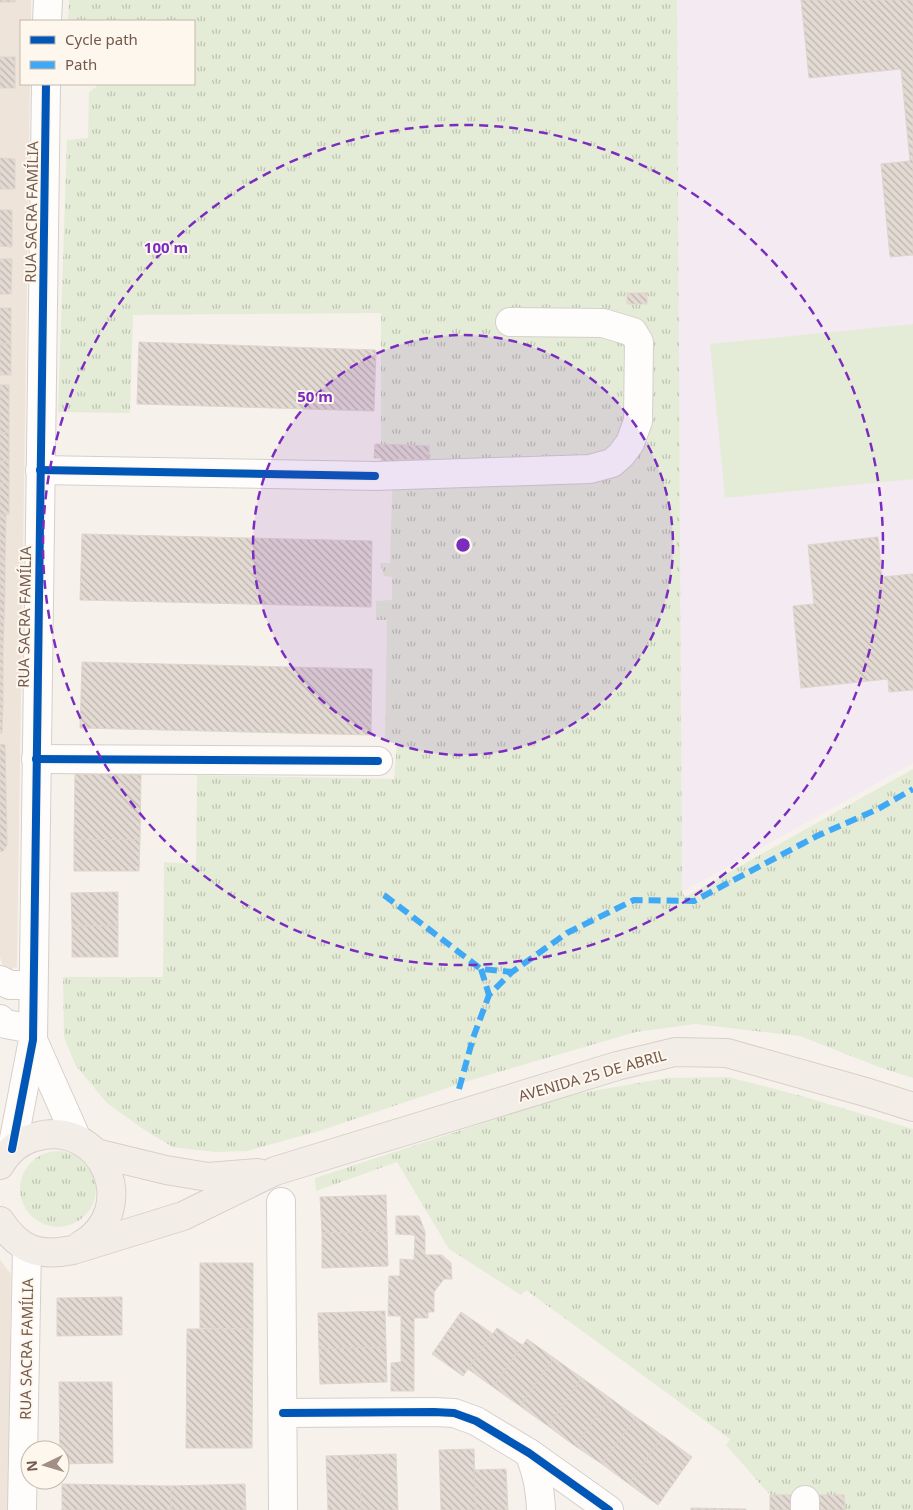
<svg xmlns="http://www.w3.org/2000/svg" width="913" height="1510" viewBox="0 0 913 1510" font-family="'Noto Sans',sans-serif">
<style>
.residential{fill:#efe4d9}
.education{fill:#f3eaf2}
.grass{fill:url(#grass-tufts)}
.pitch{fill:#e4ecd7}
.building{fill:url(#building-back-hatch);stroke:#dfd5ce}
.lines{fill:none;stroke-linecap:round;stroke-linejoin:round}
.minor-casing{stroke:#d5cfca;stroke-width:30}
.major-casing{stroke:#d8cfca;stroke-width:30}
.minor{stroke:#fefdfc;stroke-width:28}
.major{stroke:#f2ede6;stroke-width:28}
.quiet{stroke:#3fa9f5;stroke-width:6;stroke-dasharray:12 6;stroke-linecap:butt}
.cycleway-casing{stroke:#fef7ed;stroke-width:11}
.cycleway{stroke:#0057b8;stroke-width:8}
.ring{fill:none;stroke:#7b2cbf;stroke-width:2.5;stroke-dasharray:9 6}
.labels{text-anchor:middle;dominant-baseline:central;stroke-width:4;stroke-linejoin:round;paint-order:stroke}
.street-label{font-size:15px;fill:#73594d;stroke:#fef7ed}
.centre{fill:#7b2cbf;stroke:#fef7ed;stroke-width:2.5}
.ring-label{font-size:15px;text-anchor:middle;font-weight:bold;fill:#7b2cbf;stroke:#fef7ed;stroke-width:4;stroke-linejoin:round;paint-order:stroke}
</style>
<defs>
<pattern id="grass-tufts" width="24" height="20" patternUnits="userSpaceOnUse" patternTransform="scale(1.25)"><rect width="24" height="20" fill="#e4ecd7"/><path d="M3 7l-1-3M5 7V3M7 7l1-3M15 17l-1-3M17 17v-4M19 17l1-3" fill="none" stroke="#bdc2b1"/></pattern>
<pattern id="building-back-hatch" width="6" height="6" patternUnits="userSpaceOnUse" patternTransform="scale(1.25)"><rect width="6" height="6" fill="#e3dad3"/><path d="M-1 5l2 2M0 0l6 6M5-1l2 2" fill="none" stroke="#bcb4ad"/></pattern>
</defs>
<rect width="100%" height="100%" fill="#f6f2eb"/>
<g class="residential">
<path d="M0 0H31V21H21V84H30L17 967 9 970 3 967 0 957Z"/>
<path d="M0 1260 11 1274 8 1510H0Z"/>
</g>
<path class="education" d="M677 0H913V763L682 892Z"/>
<g class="grass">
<path d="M69 0H677L682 892 685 897 913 769V1078L879 1067 800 1036 695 1024 636 1032 471 1080 319 1131 247 1151 215 1152 173 1147 146 1131 107 1103 76 1066 64 1037 63 977H163L164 862 196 864 197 775 394 779 397 743 385 742 387 620H376V601L392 600V577L384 576 380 563H390L393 464 398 459 429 460V446L381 444V313L133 315 130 413 58 412 67 140 88 138 89 92 97 86 98 84H194V21H68Z"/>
<path d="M728 1077 798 1095 913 1129V1510H845L844 1495H770L726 1445 730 1439 526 1290 521 1295 449 1249 397 1162 316 1191 315 1178 569 1095 667 1078Z"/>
<circle cx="58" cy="1189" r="38"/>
</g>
<path class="pitch" d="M913 324V479L725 498 710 344Z"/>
<g class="building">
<rect x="0" y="0" width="15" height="2"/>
<path d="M801 0H913V255L890 257 881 164 910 161 901 69 809 78Z"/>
<rect x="0" y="57" width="15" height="31"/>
<path d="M0 158 15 159V189H0Z"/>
<path d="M0 210H12V247L0 246Z"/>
<path d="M0 259H12L11 294H0Z"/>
<rect x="627" y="293" width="20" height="11"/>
<rect x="0" y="308" width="11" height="36"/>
<path d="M139 342 376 350 374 411 137 404Z"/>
<rect x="0" y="344" width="11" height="31"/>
<path d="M0 385H9V433L0 432Z"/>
<path d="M0 432 9 433V461H0Z"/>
<path d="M375 444 429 446V460L398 459V464H380L382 458H374Z"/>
<rect x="0" y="461" width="9" height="22"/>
<rect x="0" y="483" width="9" height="31"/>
<path d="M0 514H6L5 558H0Z"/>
<path d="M82 534 372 541 371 607 80 600Z"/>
<path d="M878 537 882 577 913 574V690L889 692 888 679 801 688 793 606 814 604 808 545Z"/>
<rect x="0" y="558" width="5" height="31"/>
<path d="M0 589H5L4 620H0Z"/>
<path d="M0 620H4L3 649 0 648Z"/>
<path d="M0 648 3 649V675H0Z"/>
<path d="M82 662 372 669 371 735 80 728Z"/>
<rect x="0" y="675" width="3" height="27"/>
<path d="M0 702H3L2 733H0Z"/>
<path d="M0 744 5 745 7 845 3 851 0 852Z"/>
<path d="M75 774 141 775 140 840 74 839Z"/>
<path d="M74 839 140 840 139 871H74Z"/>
<path d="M118 892V926H72L71 893Z"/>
<rect x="72" y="926" width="46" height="31"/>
<path d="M386 1195 387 1231 322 1233 320 1197Z"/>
<path d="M396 1216H419L425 1232V1255H442L451 1263 452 1279H444L434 1292V1312H428V1318H414V1391H391V1363L401 1362V1316H388L389 1276H400V1259L414 1260 415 1235 396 1234Z"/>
<path d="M387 1231 388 1266 322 1268V1233Z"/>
<path d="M200 1263H253V1329L200 1328Z"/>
<path d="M122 1297V1335L57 1336V1298Z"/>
<path d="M385 1311 386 1347 319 1349 318 1313Z"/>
<path d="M461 1312 493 1334 463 1376 432 1354Z"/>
<path d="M497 1328 522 1345 493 1387 468 1369Z"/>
<path d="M187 1329H253L252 1448H186Z"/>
<path d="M527 1339 554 1358 520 1406 493 1387Z"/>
<path d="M386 1347 387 1382 320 1384 319 1349Z"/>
<path d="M554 1358 582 1378 548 1426 520 1406Z"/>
<path d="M582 1378 610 1398 575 1446 548 1426Z"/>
<path d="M59 1382H112L113 1463 60 1464Z"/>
<path d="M610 1398 636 1417 602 1464 575 1446Z"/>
<path d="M636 1417 663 1436 629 1484 602 1464Z"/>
<path d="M663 1436 692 1457 658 1505 629 1484Z"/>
<path d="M474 1449 476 1510H441L439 1450Z"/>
<path d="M396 1454 398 1510H361L359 1455Z"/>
<path d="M359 1455 361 1510H328L326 1456Z"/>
<path d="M506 1469 508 1510H476L474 1470Z"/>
<path d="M62 1484 171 1486V1510H62Z"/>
<path d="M245 1484 246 1510H171V1486Z"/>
<path d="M770 1495H795L794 1510H770Z"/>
<path d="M818 1495H844L845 1510H818Z"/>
<path d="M691 1508 746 1509V1510H691Z"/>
</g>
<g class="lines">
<g class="minor-casing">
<g id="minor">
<path d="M47 21 48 0"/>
<path d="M40 470 375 476 590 469 612 463 621 455 630 443 638 421 639 342 633 332 603 323 510 322"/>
<path d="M36 759 378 761"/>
<path d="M0 980 10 985H33"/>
<path d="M0 1019 6 1024 32 1029"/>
<path d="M33 1040 77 1139"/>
<path d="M12 1149 33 1040 46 84"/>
<path d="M281 1202 283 1510"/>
<path d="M283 1413 434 1412 454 1413 476 1421 529 1453 609 1510"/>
<path d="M529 1453C537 1473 540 1488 541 1510"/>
<path d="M22 1510 27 1248"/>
<path d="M805 1510V1500"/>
</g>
</g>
<g class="major-casing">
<g id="major">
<path d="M96 1153 166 1170 208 1177 258 1173"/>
<path d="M0 1165C8 1151 20 1141 35 1137 103 1117 142 1210 81 1245"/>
<path d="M0 1221C19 1250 39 1257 73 1250L183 1216 275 1171 617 1066 675 1052 727 1053 869 1093 913 1107"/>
</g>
</g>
<use href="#minor" class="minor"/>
<use href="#major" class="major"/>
<g class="quiet">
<path d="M384 895 481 969 512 972"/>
<path d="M481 969 489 995"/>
<path d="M459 1089 473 1038 489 995 512 972 567 933 634 900 694 901 817 836 878 809 913 789"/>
</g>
<g class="cycleway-casing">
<g id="cycleway">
<path d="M40 470 375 476"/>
<path d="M36 759 378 761"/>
<path d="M12 1149 33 1040 46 84"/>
<path d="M283 1413 434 1412 454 1413 476 1421 529 1453 609 1510"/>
</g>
</g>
<use href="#cycleway" class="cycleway"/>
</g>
<circle cx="463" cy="545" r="210" fill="#7b2cbf" fill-opacity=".12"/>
<g class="ring">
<circle cx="463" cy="545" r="210"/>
<circle cx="463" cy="545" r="420"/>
</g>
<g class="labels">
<g class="street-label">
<text transform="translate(31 212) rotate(-89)">RUA SACRA FAMÍLIA</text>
<text transform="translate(24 617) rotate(-89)">RUA SACRA FAMÍLIA</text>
<text transform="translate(592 1075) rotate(-16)">AVENIDA 25 DE ABRIL</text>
<text transform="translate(26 1349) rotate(-89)">RUA SACRA FAMÍLIA</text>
</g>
</g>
<circle cx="463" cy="545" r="8" class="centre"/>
<g class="ring-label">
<text x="166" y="253">100 m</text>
<text x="315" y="402">50 m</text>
</g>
<rect x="20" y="20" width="175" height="65" fill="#fef7ed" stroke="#c6b8ad"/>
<rect x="30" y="36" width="25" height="8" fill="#0057b8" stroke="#c6b8ad"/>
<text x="65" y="45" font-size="15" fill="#73594d">Cycle path</text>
<rect x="30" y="61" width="25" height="8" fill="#3fa9f5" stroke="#c6b8ad"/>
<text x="65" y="70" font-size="15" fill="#73594d">Path</text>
<g transform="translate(45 1465) rotate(265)"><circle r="24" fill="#fef7ed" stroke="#c6b8ad"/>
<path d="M0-4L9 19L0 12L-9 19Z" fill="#a18f84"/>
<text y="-8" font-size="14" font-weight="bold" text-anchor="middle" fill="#73594d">N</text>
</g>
</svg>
